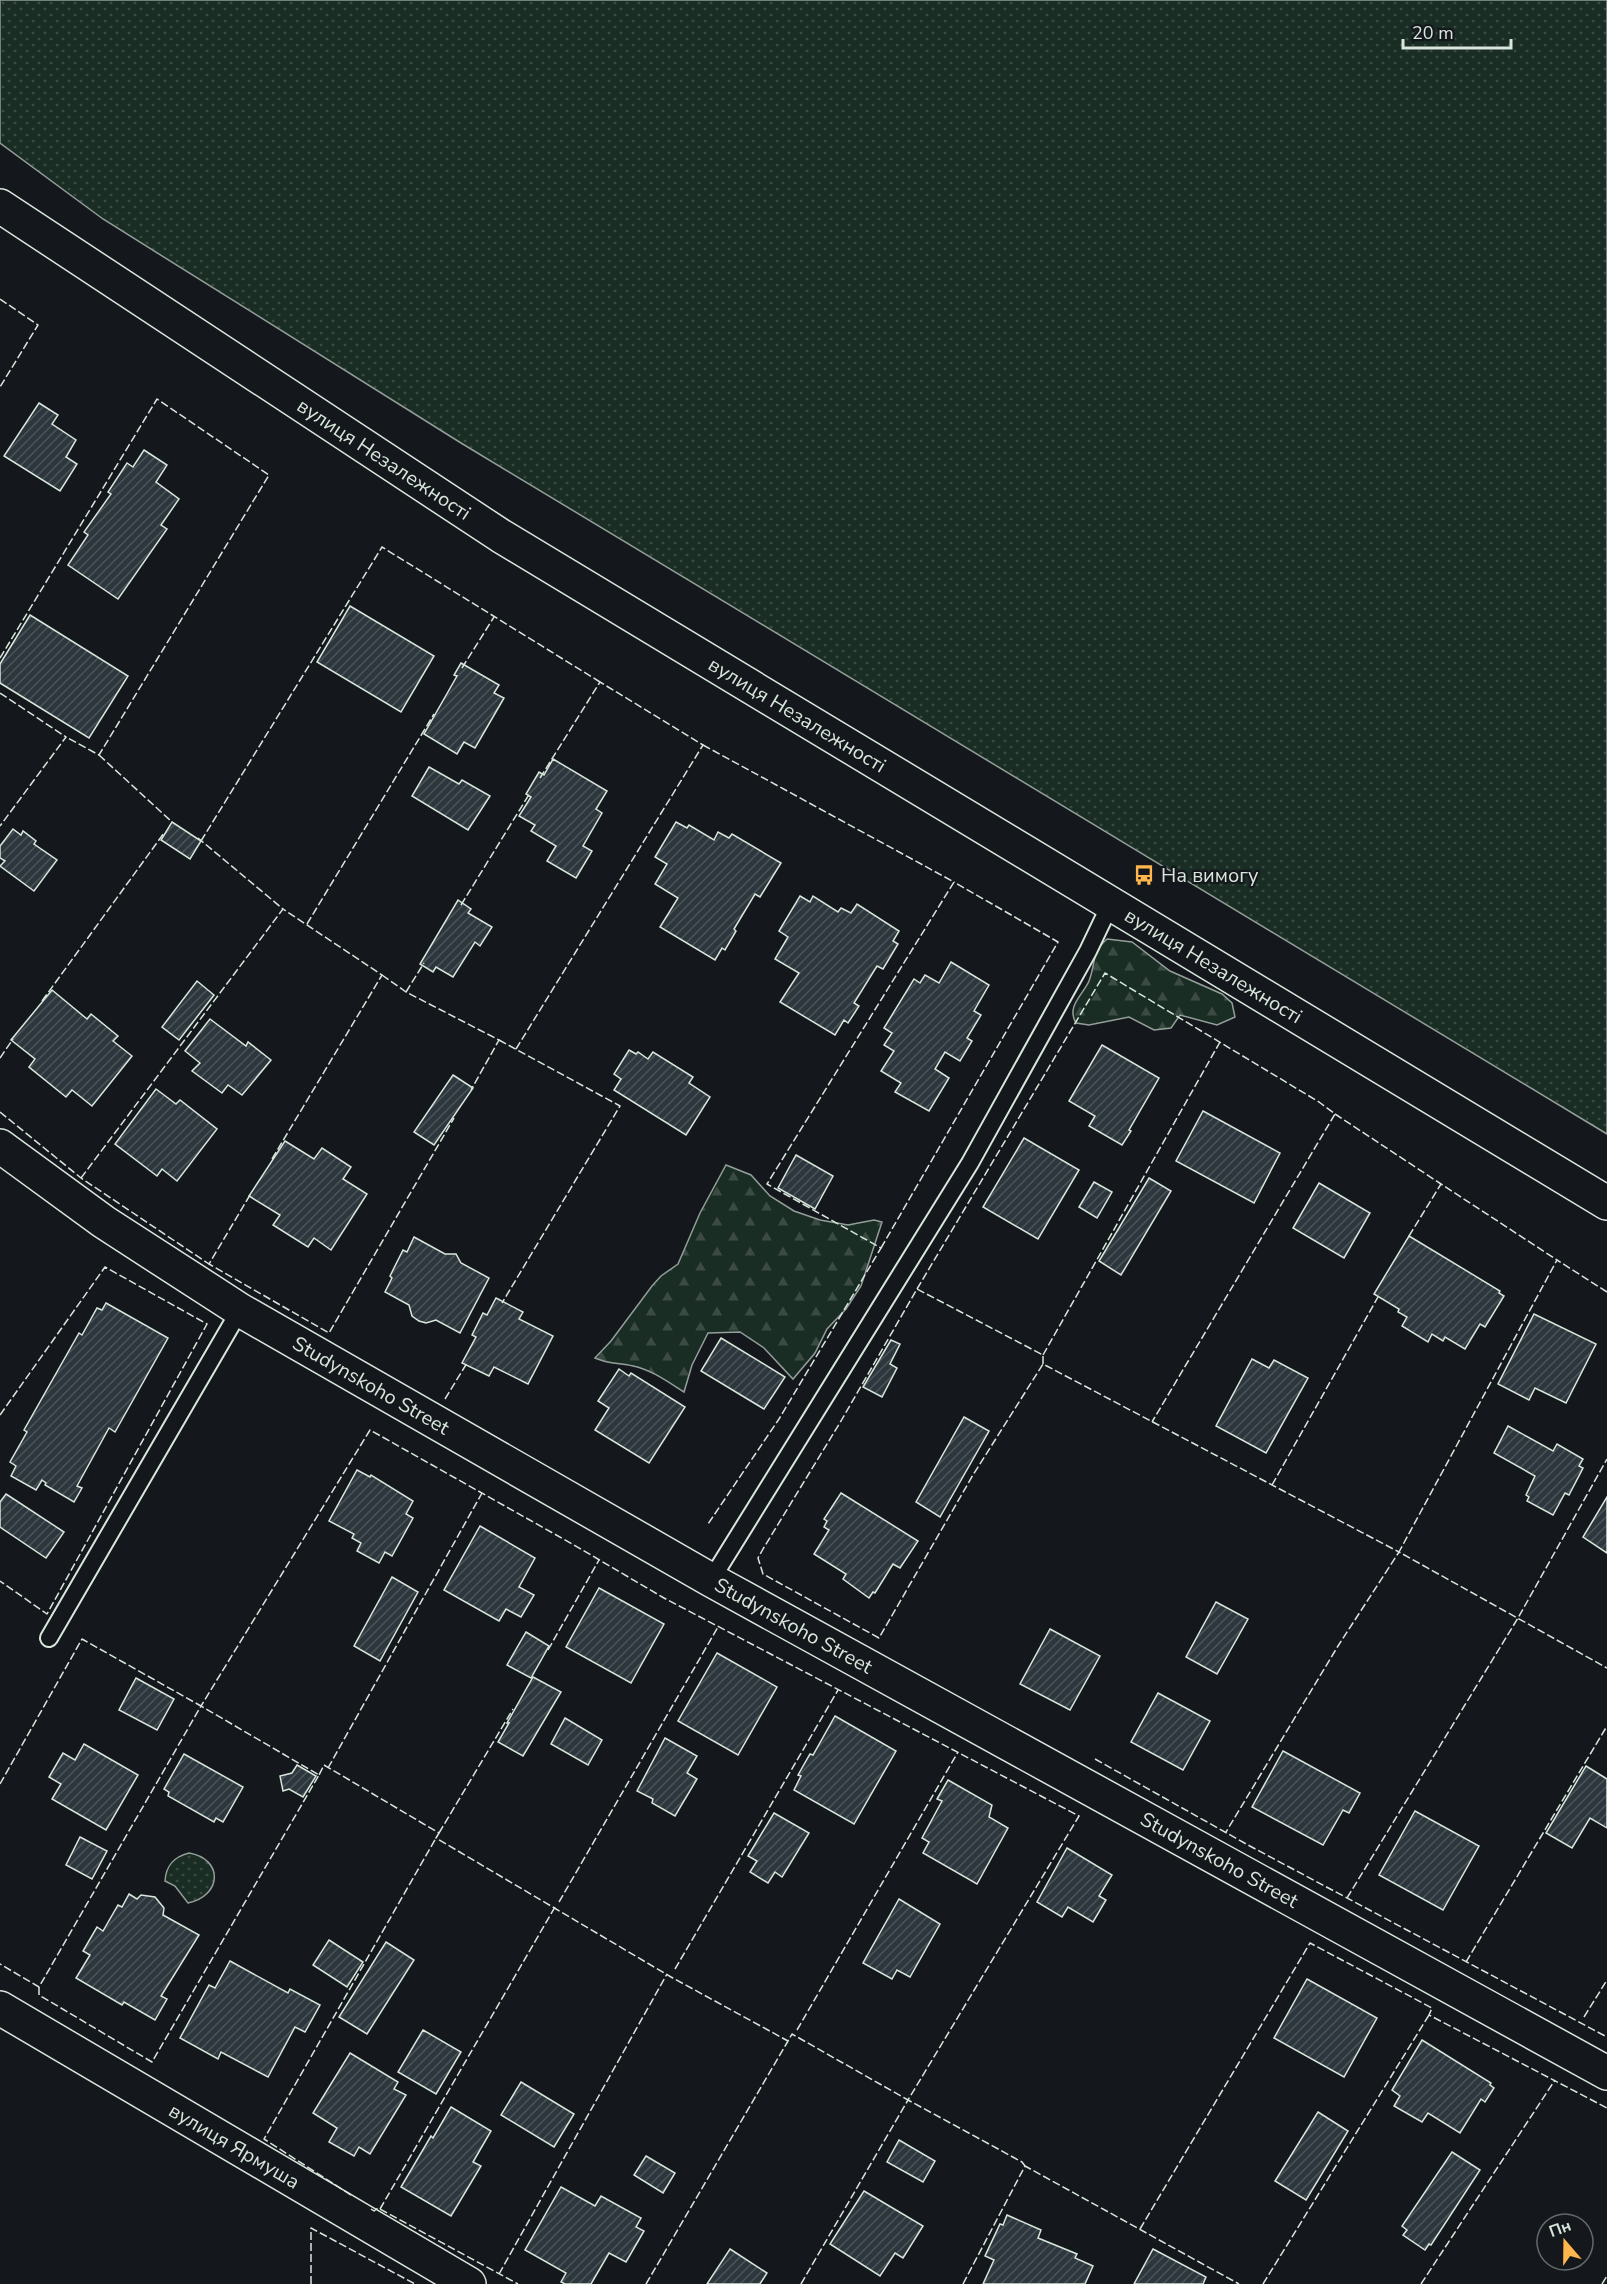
<svg xmlns="http://www.w3.org/2000/svg" width="1607" height="2284" viewBox="0 0 1607 2284" font-family="'Nunito Sans',sans-serif">
<style>
.grass{fill:url(#grass-dots);stroke:#939e99;stroke-width:1.5}
.forest{fill:url(#forest-firs);stroke:#939e99;stroke-width:1.5}
.building{fill:url(#building-hatch);stroke:#d8e6dc;stroke-width:1.5}
.lines{fill:none;stroke-linecap:round;stroke-linejoin:round}
.service-casing{stroke:#d8e6dc;stroke-width:20}
.minor-casing{stroke:#d8e6dc;stroke-width:36}
.tertiary-casing{stroke:#d8e6dc;stroke-width:36}
.service{stroke:#14181c;stroke-width:16}
.minor{stroke:#14181c;stroke-width:33}
.tertiary{stroke:#14181c;stroke-width:33}
.fence{stroke:#d8e6dc;stroke-width:1.5;stroke-dasharray:8 3;stroke-linecap:butt}
.labels{text-anchor:middle;dominant-baseline:central;stroke-width:4.5;stroke-linejoin:round;paint-order:stroke}
.street-label{font-size:20px;fill:#d8e6dc;stroke:#14181c}
.poi-label{font-size:20px;fill:#d8e6dc;stroke:#14181c;text-anchor:start}
</style>
<defs>
<pattern id="grass-dots" width="8" height="8" patternUnits="userSpaceOnUse" patternTransform="scale(1.5)"><rect width="8" height="8" fill="#1a2d24"/><path d="M2 2h.1M6 6h.1" fill="none" stroke="#3b4b43" stroke-width="1.8" stroke-linecap="round"/></pattern>
<pattern id="forest-firs" width="22" height="20" patternUnits="userSpaceOnUse" patternTransform="scale(1.5)"><rect width="22" height="20" fill="#1a2d24"/><path d="M5 1l3.5 6h-7zM16 11l3.5 6h-7z" fill="#3b4b43"/></pattern>
<pattern id="building-hatch" width="6" height="6" patternUnits="userSpaceOnUse" patternTransform="scale(1.5)"><rect width="6" height="6" fill="#2c363c"/><path d="M-1 1l2-2M0 6l6-6M5 7l2-2" fill="none" stroke="#4a5358"/></pattern>
</defs>
<rect width="100%" height="100%" fill="#14181c"/>
<g class="grass">
<path d="M0 0H1607V1134L461 443 103 219 0 143Z"/>
<path d="M189 1853C224 1859 222 1896 188 1903L175 1886 165 1881C166 1866 173 1857 189 1853Z"/>
</g>
<g class="forest">
<path d="M1107 939 1132 942 1170 971 1222 994 1232 1003 1235 1017 1217 1025 1180 1015 1171 1028 1154 1030 1129 1017 1089 1025 1076 1023C1066 1006 1083 995 1089 981 1096 963 1091 953 1107 939Z"/>
<path d="M726 1165 751 1175 770 1196 794 1211 820 1220 848 1225 874 1220 882 1222 861 1286 846 1309 827 1329 815 1353 793 1379 764 1348 740 1332 708 1333 692 1365 684 1392C668 1382 652 1370 633 1366 619 1363 608 1364 595 1358L611 1341 652 1286 661 1276 678 1264 700 1213Z"/>
</g>
<g class="building">
<path d="M39 403 58 415 52 424 76 440 66 457 77 464 60 491 4 456Z"/>
<path d="M144 450 167 465 156 482 179 499 161 525 167 529 118 599 68 565 88 535 84 532 111 494 108 492 127 463 133 467Z"/>
<path d="M350 606 434 656 401 712 317 662Z"/>
<path d="M30 615 128 676 89 738 0 683V664Z"/>
<path d="M461 663 499 685 494 693 504 698 475 748 464 742 457 754 424 734 457 676 454 675Z"/>
<path d="M553 759 607 791 596 809 602 813 583 846 592 851 576 878 547 861 556 846 531 831 535 825 519 816 531 797 526 794 539 772 544 775Z"/>
<path d="M429 767 459 784 462 780 490 796 468 830 412 796Z"/>
<path d="M172 822 201 841 190 859 161 840Z"/>
<path d="M676 822 687 828 689 825 714 840 718 832 729 838 732 834 781 863 760 897 755 894 734 929 736 931 725 950 722 948 715 960 660 927 678 898 655 884 667 864 655 857Z"/>
<path d="M13 829 21 835 23 831 36 841 34 844 57 860 34 891 0 866 5 861 0 858V846Z"/>
<path d="M800 896 810 902 813 896 838 912 841 908 851 913 857 904 899 931 893 941 898 944 883 969 877 966 854 1003 859 1006 848 1023 844 1020 835 1035 780 1002 799 973 775 959 788 937 779 931Z"/>
<path d="M458 900 471 909 468 913 492 927 480 946 475 942 453 977 436 967 433 972 420 964Z"/>
<path d="M951 962 989 985 974 1011 981 1015 967 1038 972 1041 960 1061 945 1052 935 1069 949 1078 929 1111 895 1092 901 1083 881 1071 894 1051 884 1045 892 1033 884 1028 914 979 920 983 925 975 939 983Z"/>
<path d="M197 981 214 995 179 1040 162 1027Z"/>
<path d="M52 990 87 1019 91 1014 118 1036 113 1041 132 1056 92 1106 72 1090 66 1097 29 1067 35 1059 11 1040Z"/>
<path d="M210 1019 246 1046 248 1042 271 1060 242 1095 228 1085 222 1093 192 1071 200 1063 185 1051Z"/>
<path d="M1102 1045 1159 1078 1129 1130 1131 1131 1122 1145 1089 1126 1095 1116 1069 1101Z"/>
<path d="M629 1050 636 1054 638 1052 648 1059 653 1052 693 1077 689 1083 710 1097 686 1135 614 1090 621 1079 614 1074Z"/>
<path d="M453 1075 473 1088 434 1145 414 1132Z"/>
<path d="M156 1089 176 1104 180 1100 217 1129 177 1181 162 1169 157 1176 115 1144Z"/>
<path d="M1203 1111 1280 1153 1254 1203 1176 1161Z"/>
<path d="M1024 1138 1079 1170 1038 1239 983 1207Z"/>
<path d="M285 1141 314 1159 322 1148 351 1167 343 1179 367 1194 331 1250 314 1238 308 1247 273 1225 280 1215 249 1196Z"/>
<path d="M796 1155 833 1176 815 1209 778 1188Z"/>
<path d="M1149 1178 1171 1191 1121 1275 1099 1261Z"/>
<path d="M1094 1182 1112 1192 1097 1218 1079 1207Z"/>
<path d="M1319 1183 1370 1213 1344 1258 1293 1228Z"/>
<path d="M1409 1236 1500 1291 1499 1293 1504 1296 1485 1327 1480 1324 1465 1349 1445 1337 1443 1341 1432 1334 1428 1342 1402 1326 1407 1317 1398 1312 1399 1309 1374 1294Z"/>
<path d="M414 1237 445 1254H456L461 1263 489 1278 460 1333 436 1320 426 1323 419 1321 412 1316 409 1305 385 1292 392 1278 390 1276 403 1250 407 1252Z"/>
<path d="M496 1298 523 1312 519 1319 553 1336 528 1384 494 1367 489 1376 462 1363 476 1337 472 1335 483 1313 487 1315Z"/>
<path d="M106 1303 168 1338 115 1432 109 1428 77 1486 82 1488 74 1502 45 1485 46 1483 42 1480 36 1490 11 1476 16 1466 10 1462 27 1432 24 1430 79 1333 82 1335 97 1308 102 1310Z"/>
<path d="M1534 1314 1596 1344 1566 1403 1535 1388 1529 1400 1498 1384Z"/>
<path d="M721 1338 785 1377 764 1409 701 1371Z"/>
<path d="M891 1340 900 1344 890 1364 897 1368 882 1397 863 1387Z"/>
<path d="M1252 1359 1269 1368 1274 1360 1308 1378 1266 1453 1216 1426Z"/>
<path d="M619 1369 629 1376 631 1373 685 1407 649 1463 595 1430 609 1408 598 1401Z"/>
<path d="M964 1417 989 1431 940 1517 916 1502Z"/>
<path d="M1508 1426 1553 1451 1557 1444 1583 1459 1579 1466 1583 1468 1569 1495 1565 1493 1553 1515 1527 1501 1529 1497 1526 1495 1535 1476 1494 1453Z"/>
<path d="M357 1470 370 1477 371 1475 413 1501 406 1514 413 1518 392 1556 385 1552 379 1563 357 1551 361 1543 352 1538 354 1534 329 1521Z"/>
<path d="M841 1493 918 1541 900 1568 893 1564 875 1593 873 1592 869 1598 843 1579 846 1574 814 1554 829 1530 824 1527 827 1521 824 1519Z"/>
<path d="M6 1494 64 1532 46 1558 0 1527V1502Z"/>
<path d="M1607 1497V1553L1583 1537Z"/>
<path d="M480 1526 535 1558 519 1587 534 1595 521 1617 506 1609 499 1621 444 1590Z"/>
<path d="M392 1577 418 1592 380 1661 354 1646Z"/>
<path d="M599 1588 664 1624 631 1683 566 1647Z"/>
<path d="M1216 1602 1248 1619 1217 1674 1186 1657Z"/>
<path d="M1050 1629 1100 1656 1070 1710 1020 1684Z"/>
<path d="M526 1632 549 1646 531 1678 507 1665Z"/>
<path d="M717 1653 777 1687 738 1755 678 1721Z"/>
<path d="M533 1677 561 1692 523 1756 498 1742 509 1723H507Z"/>
<path d="M136 1678 174 1699 157 1730 119 1710Z"/>
<path d="M1158 1693 1210 1721 1183 1770 1131 1742Z"/>
<path d="M835 1716 896 1751 854 1824 794 1790 801 1776 798 1775 810 1754 813 1755Z"/>
<path d="M565 1718 602 1740 588 1765 551 1744Z"/>
<path d="M665 1738 697 1756 687 1773 697 1779 675 1816 652 1803 653 1799 637 1791Z"/>
<path d="M84 1744 138 1775 106 1830 52 1799 61 1784 49 1777 63 1753 75 1760Z"/>
<path d="M1283 1751 1360 1793 1349 1813 1343 1810 1323 1845 1252 1807Z"/>
<path d="M184 1754 243 1787 223 1822 216 1818 214 1822 168 1796 169 1792 164 1789Z"/>
<path d="M297 1765 316 1776 303 1797 289 1789 283 1791 280 1776 292 1773Z"/>
<path d="M1586 1766 1607 1779V1828L1590 1818 1572 1848 1546 1833Z"/>
<path d="M948 1780 992 1805 989 1817 1008 1828 977 1884 923 1853 929 1842 922 1838 942 1801 937 1799Z"/>
<path d="M1415 1811 1479 1846 1443 1910 1379 1875Z"/>
<path d="M774 1813 809 1833 782 1877 775 1872 768 1883 750 1872 757 1861 748 1856Z"/>
<path d="M80 1837 107 1851 92 1879 66 1865Z"/>
<path d="M1067 1848 1112 1875 1099 1896 1106 1900 1093 1922 1068 1907 1062 1917 1037 1902Z"/>
<path d="M129 1894 137 1899 141 1895 155 1897 164 1908 163 1915 199 1935 161 1996 167 1999 155 2020 124 2002 122 2005 76 1978 90 1955 83 1951 97 1927 103 1931 118 1905 122 1907Z"/>
<path d="M899 1899 940 1924 910 1977 897 1970 892 1979 863 1963Z"/>
<path d="M329 1940 363 1962 347 1987 313 1965Z"/>
<path d="M386 1942 414 1960 367 2034 339 2017Z"/>
<path d="M230 1961 288 1993 290 1989 320 2005 305 2032 295 2027 268 2077 221 2052 218 2059 180 2038 209 1985 215 1988Z"/>
<path d="M1307 1979 1377 2018 1344 2077 1274 2038Z"/>
<path d="M423 2030 461 2052 436 2094 398 2072Z"/>
<path d="M1422 2040 1491 2083 1490 2085 1494 2088 1485 2102 1481 2099 1460 2133 1428 2113 1422 2122 1394 2106 1400 2096 1392 2090Z"/>
<path d="M350 2053 398 2082 394 2089 406 2095 370 2154 359 2147 354 2156 329 2142 337 2128 313 2113Z"/>
<path d="M521 2082 574 2114 554 2147 501 2115Z"/>
<path d="M451 2107 491 2131 473 2162 481 2166 451 2216 401 2187 431 2136 433 2138Z"/>
<path d="M1318 2112 1348 2131 1306 2200 1275 2181Z"/>
<path d="M899 2140 935 2161 923 2182 887 2162Z"/>
<path d="M1452 2152 1480 2170 1431 2245 1429 2244 1425 2250 1403 2235 1407 2230 1402 2226Z"/>
<path d="M646 2156 675 2173 663 2193 634 2175Z"/>
<path d="M561 2187 595 2206 601 2196 641 2218 636 2227 644 2231 626 2262 609 2253 591 2284H565L561 2282 566 2273 525 2250Z"/>
<path d="M864 2191 923 2226 903 2258 895 2253 880 2276 830 2244Z"/>
<path d="M1007 2215 1041 2230 1038 2238 1077 2254 1075 2258 1093 2266 1085 2284H983L994 2260 985 2256 1000 2224 1003 2225Z"/>
<path d="M730 2249 767 2273 760 2284H707Z"/>
<path d="M1153 2249 1206 2277 1203 2284H1134Z"/>
</g>
<g class="lines">
<g class="service-casing">
<g id="service">
<path d="M711 1580 970 1163 1088 951 1111 903"/>
<path d="M49 1638 240 1310"/>
</g>
</g>
<g class="minor-casing">
<g id="minor">
<path id="s1" d="M0 1146 104 1222 240 1310 711 1580 1607 2073"/>
<path id="s2" d="M0 2008 469 2284"/>
</g>
</g>
<g class="tertiary-casing">
<g id="tertiary">
<path id="s3" d="M0 206 501 536 1607 1203"/>
</g>
</g>
<use href="#service" class="service"/>
<use href="#minor" class="minor"/>
<use href="#tertiary" class="tertiary"/>
<g class="fence">
<path d="M0 299 38 325 0 387"/>
<path d="M0 658 157 399 269 475 99 755 66 737"/>
<path d="M462 668 494 617"/>
<path d="M0 693 66 737 0 826"/>
<path d="M703 745 954 882 767 1184 881 1248 779 1419 708 1524"/>
<path d="M99 755 172 822"/>
<path d="M201 841 382 547 600 682"/>
<path d="M461 905 530 793"/>
<path d="M307 924 434 714"/>
<path d="M382 975 406 992 499 1040 471 1090"/>
<path d="M406 992 424 963"/>
<path d="M42 1001 164 833"/>
<path d="M499 1040 620 1106 502 1303"/>
<path d="M516 1049 703 745 600 682 540 778"/>
<path d="M0 1058 13 1039"/>
<path d="M0 1112 81 1178 209 1264"/>
<path d="M1335 1114 1441 1184"/>
<path d="M272 1159 382 975 283 909"/>
<path d="M81 1178 283 909 198 838"/>
<path d="M250 1195 209 1264 329 1333 454 1118"/>
<path d="M1409 1236 1441 1184 1557 1260"/>
<path d="M881 1248 1058 942 954 882"/>
<path d="M917 1289 1105 973 1319 1102 1335 1114 1152 1422"/>
<path d="M1607 1292 1557 1260 1399 1552 1607 1668"/>
<path d="M1043 1355 1220 1042"/>
<path d="M1043 1364V1355L917 1289 841 1421 763 1549 758 1558 763 1574 879 1638 973 1475 1043 1364 1399 1552 1338 1646 1226 1832"/>
<path d="M445 1399 467 1363"/>
<path d="M0 1415 105 1267 207 1324 47 1614 0 1581"/>
<path d="M1272 1485 1378 1297"/>
<path d="M548 1650 599 1560"/>
<path d="M1095 1759 1248 1845 1607 2037"/>
<path d="M328 1768 482 1493"/>
<path d="M0 1784 82 1639 201 1706 39 1987 0 1964"/>
<path d="M439 1833 513 1709"/>
<path d="M1347 1898 1518 1618 1607 1459"/>
<path d="M559 1902 718 1627"/>
<path d="M1466 1962 1607 1726"/>
<path d="M675 1969 838 1690"/>
<path d="M39 1987V1995L152 2062 319 1775 201 1706 370 1430 574 1545 664 1598 1079 1816 908 2100 792 2034 788 2041 671 1977 436 1838 439 1833 324 1765 319 1775"/>
<path d="M1584 2017 1607 1980"/>
<path d="M797 2030 958 1752"/>
<path d="M351 2195 264 2139 436 1838"/>
<path d="M371 2209 374 2211 378 2208 518 2284"/>
<path d="M380 2209 555 1907"/>
<path d="M1140 2229 1310 1943 1432 2008 1429 2015 1607 2108"/>
<path d="M499 2274 667 1974"/>
<path d="M311 2284V2228L415 2284"/>
<path d="M646 2284 788 2041"/>
<path d="M801 2284 908 2100 1022 2162 1025 2166"/>
<path d="M963 2284 1025 2166 1239 2284"/>
<path d="M1263 2284 1429 2015"/>
<path d="M1421 2284 1555 2080"/>
<path d="M1602 2284 1607 2276"/>
</g>
</g>
<defs>
<g id="bus-bare" transform="scale(1.62)"><path d="M-5-6H5V4H4V6H2V4H-2V6H-4V4H-5ZM-3.5-4V0h7V-4ZM-3.5 1.2v1.5H-2V1.2ZM2 1.2v1.5H3.5V1.2Z" fill="#ffb74d" stroke="#14181c" stroke-width="2.5" paint-order="stroke"/></g>
</defs>
<g fill-rule="evenodd">
<use href="#bus-bare" x="1144" y="875"/>
</g>
<g class="labels">
<g class="street-label">
<text stroke="none"><textPath href="#s3" startOffset="460">вулиця Незалежності</textPath></text>
<text stroke="none"><textPath href="#s3" startOffset="946">вулиця Незалежності</textPath></text>
<text stroke="none"><textPath href="#s3" startOffset="1432">вулиця Незалежності</textPath></text>
<text stroke="none"><textPath href="#s1" startOffset="442">Studynskoho Street</textPath></text>
<text stroke="none"><textPath href="#s1" startOffset="928">Studynskoho Street</textPath></text>
<text stroke="none"><textPath href="#s1" startOffset="1414">Studynskoho Street</textPath></text>
<text stroke="none"><textPath href="#s2" startOffset="272">вулиця Ярмуша</textPath></text>
</g>
<g class="poi-label">
<text x="1161" y="875">На вимогу</text>
</g>
</g>
<g transform="translate(1565 2242) rotate(340)"><circle r="28" fill="#14181c" stroke="#626a69" stroke-width="1.5"/>
<path d="M0-4.5L10 22L0 15L-10 22Z" fill="#ffb74d"/>
<text y="-9" font-size="16" font-weight="bold" text-anchor="middle" fill="#d8e6dc">Пн</text>
</g>
<path d="M1403 39v9h108v-9" fill="none" stroke="#d8e6dc" stroke-width="3"/>
<text x="1412" y="39" font-size="18" fill="#d8e6dc" stroke="#14181c" stroke-width="4.5" paint-order="stroke">20 m</text>
</svg>
